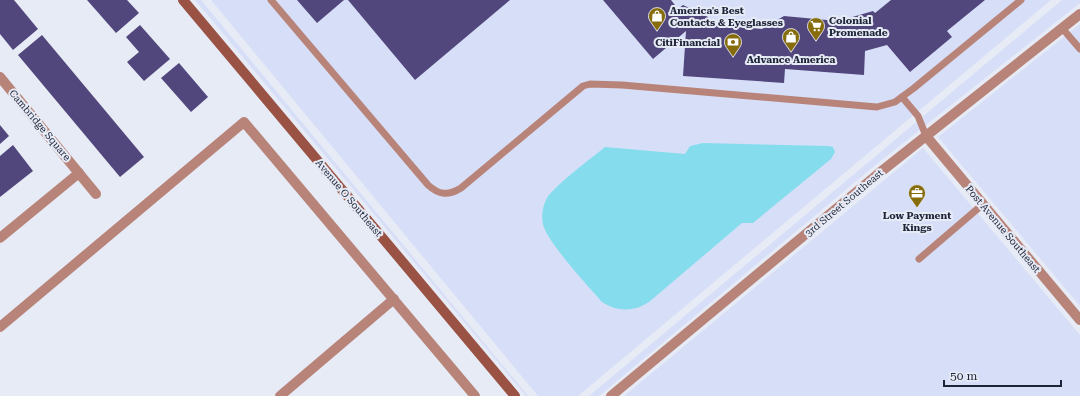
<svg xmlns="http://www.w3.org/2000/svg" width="1080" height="396" viewBox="0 0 1080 396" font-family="'Roboto Serif',serif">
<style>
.built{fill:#d7dff8}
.water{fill:#85dced}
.building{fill:#52477c}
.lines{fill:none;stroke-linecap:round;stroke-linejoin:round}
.lane{stroke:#b8847a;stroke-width:7}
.street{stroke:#b8847a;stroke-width:10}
.secondary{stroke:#9a5244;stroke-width:10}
.labels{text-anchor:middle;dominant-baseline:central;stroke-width:4;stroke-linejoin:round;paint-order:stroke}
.poi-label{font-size:10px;font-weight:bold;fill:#1e2438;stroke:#e7ebf6;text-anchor:start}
.street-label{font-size:10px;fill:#1e2438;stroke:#e7ebf6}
</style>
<rect width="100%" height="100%" fill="#e7ebf6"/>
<g class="built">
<path d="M195 0H201L528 396H526Z"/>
<path d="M211 0H1051L578 396H538Z"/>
<path d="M1062 0H1080V3L873 167 599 396H589Z"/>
<path d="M1080 24V306L938 137Z"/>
<path d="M923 148 1080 335V396H624Z"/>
</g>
<path class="water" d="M703 143 828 146 833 147 835 152 831 159 753 223H742L649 302C634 312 617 312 602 302 589 287 546 241 543 224 541 215 543 203 549 195 562 180 589 160 605 147L685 154 690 146Z"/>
<g class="building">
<path d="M0 0H14L38 29 13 50 0 34Z"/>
<path d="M87 0H127L139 13 116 33Z"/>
<path d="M297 0H344L317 23Z"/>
<path d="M348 0H510L415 80Z"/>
<path d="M603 0H671L678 9 683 5 708 17V24L762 29 784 16 848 22 849 18 873 11 875 13 891 0H985L947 31 952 37 910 72 887 45 865 51 864 75 785 69 784 83 683 76 686 31 653 59Z"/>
<path d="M140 25 170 59 144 81 127 62 139 52 126 37Z"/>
<path d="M42 35 144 157 120 177 18 55Z"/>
<path d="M179 63 208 97 191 112 161 78Z"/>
<path d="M0 125 9 136 0 144Z"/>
<path d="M13 145 33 171 0 197V156Z"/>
</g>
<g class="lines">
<g class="lane">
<path d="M271 0 428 185C439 195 448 196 461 188L583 86 590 84 622 85 877 107 895 102 914 88 1021 0"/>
<path d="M1062 28 1080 49"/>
<path d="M902 97 918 116 926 136"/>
<path d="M919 259 982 205"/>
</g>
<g class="street">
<path d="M0 77 96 194"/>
<path d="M926 136 1080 320"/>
<path d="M0 238 79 173"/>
<path d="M0 327 244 122 475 396"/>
<path d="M280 396 394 299"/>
<path d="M611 396 878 174 1080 14"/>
</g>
<path class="secondary" d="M183 0 515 396"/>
</g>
<defs>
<g id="shop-pin" transform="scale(0.9)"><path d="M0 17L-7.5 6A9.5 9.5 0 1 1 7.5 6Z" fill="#866c0a" stroke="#e7ebf6"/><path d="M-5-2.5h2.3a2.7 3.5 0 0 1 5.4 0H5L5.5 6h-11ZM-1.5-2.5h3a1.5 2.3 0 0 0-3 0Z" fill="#fff"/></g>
<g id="supermarket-pin" transform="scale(0.9)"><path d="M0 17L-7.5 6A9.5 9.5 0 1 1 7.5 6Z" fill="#866c0a" stroke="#e7ebf6"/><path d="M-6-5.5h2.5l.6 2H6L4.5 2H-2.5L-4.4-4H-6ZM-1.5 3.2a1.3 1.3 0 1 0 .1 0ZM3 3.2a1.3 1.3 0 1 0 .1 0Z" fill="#fff"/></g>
<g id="bank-pin" transform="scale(0.9)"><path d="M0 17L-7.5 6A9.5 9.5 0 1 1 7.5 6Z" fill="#866c0a" stroke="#e7ebf6"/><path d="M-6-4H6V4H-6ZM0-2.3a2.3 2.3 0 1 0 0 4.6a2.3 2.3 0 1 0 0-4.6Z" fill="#fff"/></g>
<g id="office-pin" transform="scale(0.9)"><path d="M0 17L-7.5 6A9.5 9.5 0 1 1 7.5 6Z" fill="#866c0a" stroke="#e7ebf6"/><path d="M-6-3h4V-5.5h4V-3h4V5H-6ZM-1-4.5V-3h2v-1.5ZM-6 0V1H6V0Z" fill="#fff"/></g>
</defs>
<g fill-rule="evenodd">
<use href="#shop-pin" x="657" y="16"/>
<use href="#supermarket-pin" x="816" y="26"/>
<use href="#shop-pin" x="791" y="37"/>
<use href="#bank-pin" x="733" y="42"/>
<use href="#office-pin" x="917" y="193"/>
</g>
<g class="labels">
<g class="poi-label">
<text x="670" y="10">America's Best<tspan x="670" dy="12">Contacts &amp; Eyeglasses</tspan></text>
<text x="829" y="20">Colonial<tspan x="829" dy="12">Promenade</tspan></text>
<text x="720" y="42" text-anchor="end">CitiFinancial</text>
<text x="791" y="59" text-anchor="middle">Advance America</text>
<text x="917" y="215" text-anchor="middle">Low Payment<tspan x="917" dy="12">Kings</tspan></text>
</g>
<g class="street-label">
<text transform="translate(40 125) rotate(50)">Cambridge Square</text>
<text transform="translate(349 198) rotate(50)">Avenue O Southeast</text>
<text transform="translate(844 203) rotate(-40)">3rd Street Southeast</text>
<text transform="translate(1003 229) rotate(50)">Post Avenue Southeast</text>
</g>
</g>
<path d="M944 380v6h117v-6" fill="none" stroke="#1e2438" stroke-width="2"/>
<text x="950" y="380" font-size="12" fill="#1e2438" stroke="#e7ebf6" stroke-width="3" paint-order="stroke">50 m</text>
</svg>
